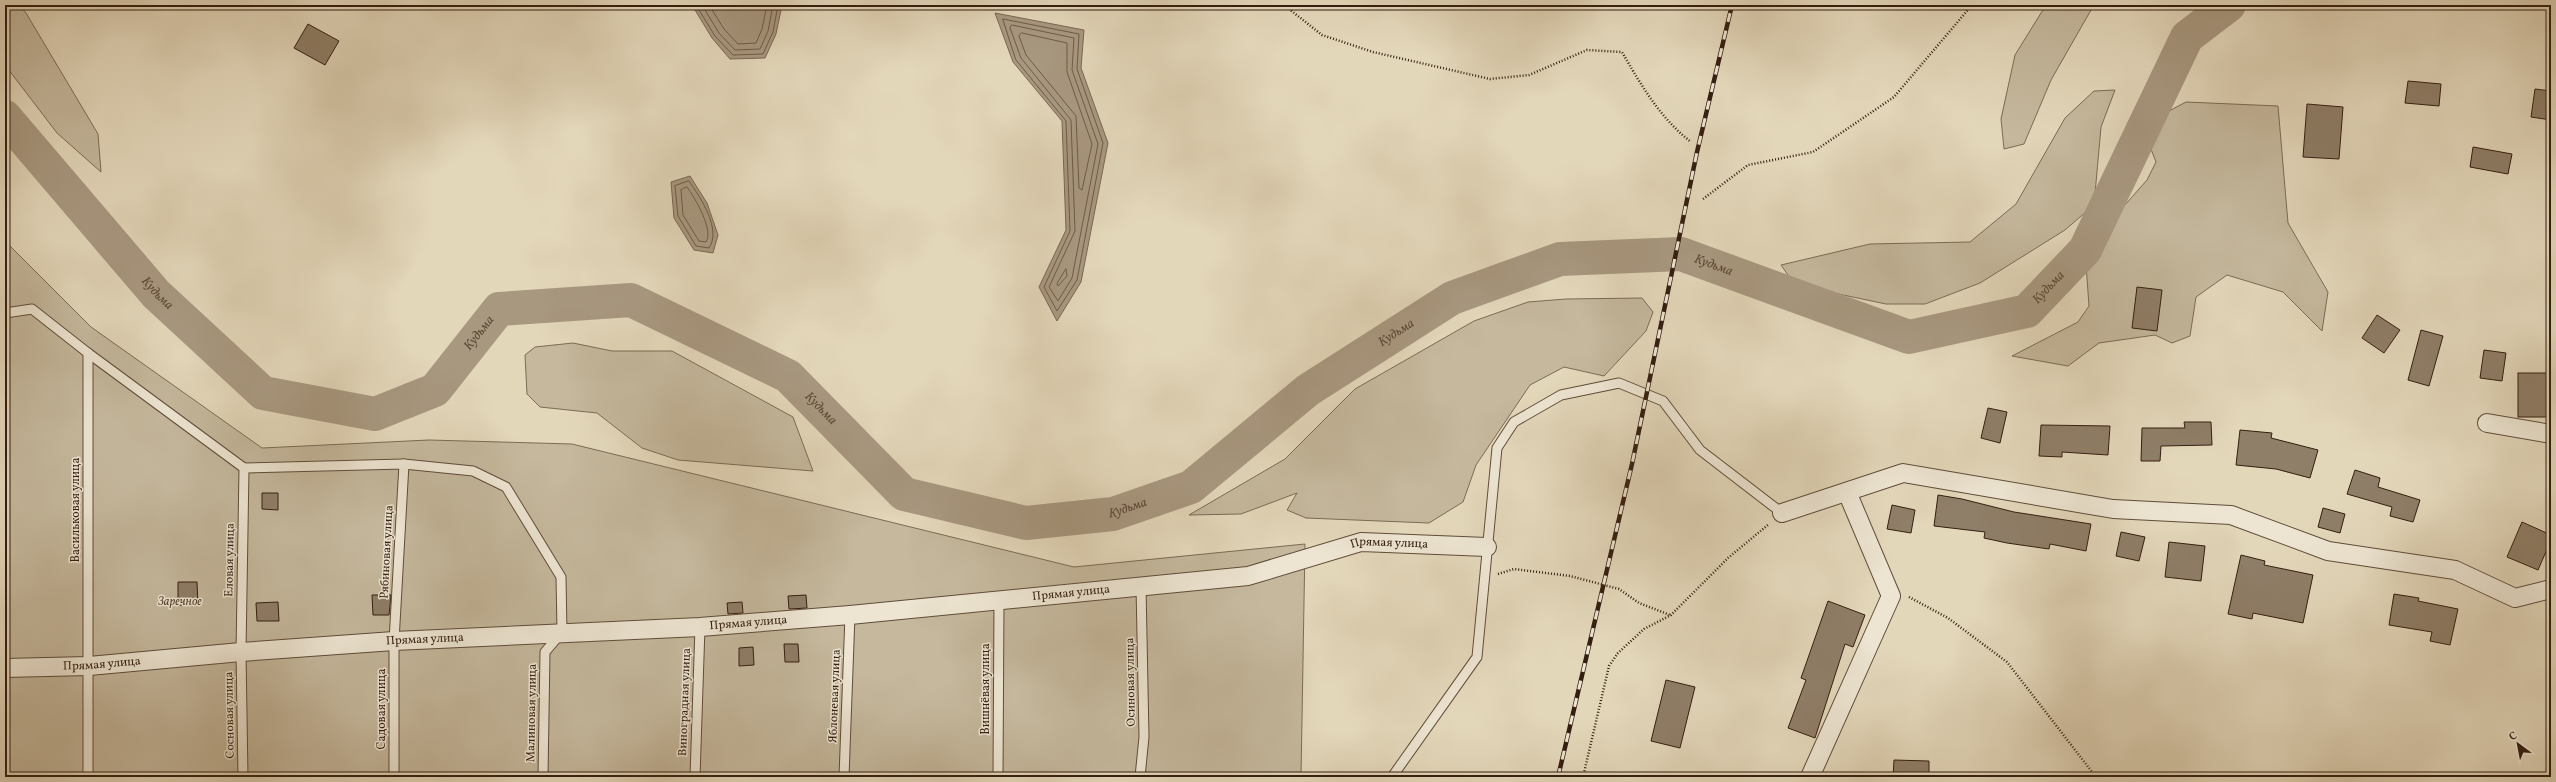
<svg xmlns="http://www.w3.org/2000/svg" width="2556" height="782" viewBox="0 0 2556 782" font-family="Vollkorn,serif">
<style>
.green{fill:#c5b89d;stroke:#7c6b56}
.water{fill:#a89880;stroke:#7a6753}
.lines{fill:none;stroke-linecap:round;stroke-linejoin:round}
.shore{stroke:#6e5b48;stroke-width:1}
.river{stroke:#a89880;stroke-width:34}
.building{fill:#8f7e68;stroke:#341e10}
.lane-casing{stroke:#604c3a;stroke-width:11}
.street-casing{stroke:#604c3a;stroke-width:20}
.path{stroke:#341e10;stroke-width:2.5;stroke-dasharray:1 2;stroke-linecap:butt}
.lane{stroke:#ede5d2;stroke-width:9}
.street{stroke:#ede5d2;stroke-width:18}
.rail-casing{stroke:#341e10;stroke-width:4.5}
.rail{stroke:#ede5d2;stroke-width:3;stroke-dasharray:9;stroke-linecap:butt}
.labels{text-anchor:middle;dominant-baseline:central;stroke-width:3;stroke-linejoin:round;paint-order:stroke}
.street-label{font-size:12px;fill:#341e10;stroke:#ede5d2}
.park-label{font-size:12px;font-style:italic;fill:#584433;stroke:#ede5d2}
.water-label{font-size:13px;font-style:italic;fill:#5d4937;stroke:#ede5d2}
</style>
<rect width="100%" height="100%" fill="#e3d7ba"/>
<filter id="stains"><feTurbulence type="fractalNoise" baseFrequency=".005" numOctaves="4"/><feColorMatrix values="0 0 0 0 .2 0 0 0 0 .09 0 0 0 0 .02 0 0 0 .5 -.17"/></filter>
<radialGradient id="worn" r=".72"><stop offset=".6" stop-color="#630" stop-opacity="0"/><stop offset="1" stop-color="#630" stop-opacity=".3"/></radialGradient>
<g class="green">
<path d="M5 5H19L26 13 98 134 101 172 57 133 5 65Z"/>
<path d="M2046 5H2091V10L2051 80 2024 144 2004 149 2001 119 2015 55Z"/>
<path d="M2115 90 2101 127 2094 205 2065 230 1980 283 1925 304H1886L1810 288 1792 281 1781 265 1870 244 1970 242 2016 204 2065 118 2094 91Z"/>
<path d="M2186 102 2278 106 2288 223 2328 292 2322 331 2283 292 2227 275 2196 297 2190 336 2172 343 2155 335 2099 343 2068 366 2012 356 2078 322 2089 306 2085 250 2147 180 2156 162 2149 144 2169 111Z"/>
<path d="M5 241 91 327 262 448 429 440 572 444 1074 567 1305 544 1301 777H5Z"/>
<path d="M1642 298 1653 312 1646 331 1604 376 1564 367 1530 385 1476 465 1463 502 1429 523 1306 518 1287 510 1297 493 1241 514 1189 515 1285 459 1355 389 1474 321 1528 302 1566 299Z"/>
<path d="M573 343 612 351H672L793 417 813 471 678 460 642 448 597 413 540 407 527 394 525 355 535 347Z"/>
</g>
<g class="water">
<path d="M692 5H782L776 34 765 58 730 59 712 38Z"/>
<path d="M995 13 1084 30 1081 68 1108 143 1081 282 1057 321 1039 287 1066 230 1062 121 1013 62Z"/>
<path d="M690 176 707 203 718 235 713 253 694 250 674 218 671 182Z"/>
</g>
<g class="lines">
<g class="shore">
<path d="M696 5 715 36 733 55 763 54 773 32 778 5"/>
<path d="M702 5 719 33 735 50 760 49 768 31 773 5"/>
<path d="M709 5 724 29 738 44 756 43 762 29 767 5"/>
<path d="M1003 19 1079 34 1077 69 1103 143 1077 280 1057 311 1044 287 1070 231 1066 121 1016 60Z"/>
<path d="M1012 25 1074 38 1072 70 1098 144 1072 278 1058 301 1049 287 1075 231 1071 120 1021 58 1010 28Z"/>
<path d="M1022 33 1067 43V72L1092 144 1082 190 1079 188 1076 116 1026 55 1019 36Z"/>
<path d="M689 181C700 197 722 229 709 248L696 246 678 216 675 186Z"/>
<path d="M687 187C695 198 714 230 706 242L699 241 683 215 681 190Z"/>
<path d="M1066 269 1067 276 1058 286 1057 284Z"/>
</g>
<path class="river" id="s1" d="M5 117 156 294 263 393 375 414 435 390 499 309 631 300 788 376 904 494 1026 523 1113 514 1191 487 1308 390 1452 298 1560 259 1681 254 1909 337 2027 311 2085 250 2187 37 2229 5"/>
</g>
<g class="building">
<path d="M308 24 339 41 325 65 294 48Z"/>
<path d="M2408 81 2441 84 2439 106 2405 103Z"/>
<path d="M2535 89 2551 91V120L2531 117Z"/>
<path d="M2307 104 2343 107 2339 159 2303 157Z"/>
<path d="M2473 147 2512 154 2508 174 2470 167Z"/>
<path d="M2137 287 2162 290 2157 331 2132 328Z"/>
<path d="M2377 315 2400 330 2384 353 2362 338Z"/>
<path d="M2421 330 2443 336 2429 386 2408 380Z"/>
<path d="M2484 350 2506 353 2502 381 2480 378Z"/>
<rect x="2518" y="373" width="33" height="44"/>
<path d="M1988 408 2007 412 2000 443 1981 438Z"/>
<path d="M2184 422H2211L2212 445 2161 446 2160 461H2141L2142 428H2185Z"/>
<path d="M2041 425 2110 426 2108 455 2062 452V457L2039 456Z"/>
<path d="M2240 430 2272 433 2271 438 2318 450 2310 478 2276 469 2236 465Z"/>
<path d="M2355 470 2380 478 2378 487 2420 500 2413 522 2390 516 2392 507 2347 494Z"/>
<path d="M262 493H278V510L262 509Z"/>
<path d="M1938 495 1962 499 2014 512 2091 524 2086 551 2050 544 2049 549 2007 543 1984 538 1985 532 1934 526Z"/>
<path d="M1892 505 1915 510 1911 533 1887 529Z"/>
<path d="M2323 508 2345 514 2340 533 2318 527Z"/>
<path d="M2522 522 2551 535V540L2538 570 2507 557Z"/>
<path d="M2121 532 2145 537 2139 561 2116 556Z"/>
<path d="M2169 542 2205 546 2201 581 2165 577Z"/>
<path d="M2241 555 2265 561 2264 565 2313 575 2303 623 2253 613 2252 619 2228 614Z"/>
<path d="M178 582H197L198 605H178Z"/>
<path d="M2394 594 2419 598 2418 601 2458 609 2450 645 2430 641 2432 632 2389 625Z"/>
<path d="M372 595H391L389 615H373Z"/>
<path d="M806 595 807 608 789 609 788 596Z"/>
<path d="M1828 601 1865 615 1853 647 1845 644 1815 738 1788 728 1806 680 1801 678Z"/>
<path d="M278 602 279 621H257L256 603Z"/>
<path d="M742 602 743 613 728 614 727 603Z"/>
<path d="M784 644H798L799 662H785Z"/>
<path d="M753 647 754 665 739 666V648Z"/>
<path d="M1666 680 1695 687 1680 748 1651 741Z"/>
<path d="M1894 760 1929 761V777H1893Z"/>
</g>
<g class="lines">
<g class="lane-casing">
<g id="lane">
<path d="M5 313 32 309 88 353 244 468 404 464 473 471 506 487 561 577 562 632 545 652 543 777"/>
<path d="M88 353V777"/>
<path d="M243 777 241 652 244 468"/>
<path d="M394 777V641L404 464"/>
<path d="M695 777 700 627"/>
<path d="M844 777 850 615"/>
<path d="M998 777 999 600"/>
<path d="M1140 777 1144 737 1141 586"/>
<path d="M1392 777 1477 657 1497 448 1514 422 1561 395 1619 383 1663 401 1700 450 1782 513"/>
</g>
</g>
<g class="street-casing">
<g id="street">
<path d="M2487 423 2551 434"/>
<path d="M1782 513 1903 473 2113 509 2231 515 2328 551 2455 570 2515 598 2551 589"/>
<path id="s2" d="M5 668 89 666 241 652 394 641 700 627 850 615 1248 576 1361 542 1487 547"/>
<path d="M1810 777 1891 596 1847 492"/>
</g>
</g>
<g class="path">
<path d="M1284 5 1322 35 1373 52 1490 79 1529 75 1587 50 1622 52C1641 85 1660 118 1691 142"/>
<path d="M1703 199 1748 165 1813 152 1894 97 1972 5"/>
<path d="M1498 574 1514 569 1570 576 1619 589 1639 603 1670 615"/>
<path d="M1909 597 1948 618 2007 662 2096 777"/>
<path d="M1583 777 1609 666 1618 653 1644 629 1671 615 1728 558 1769 524"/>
</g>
<use href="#lane" class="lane"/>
<use href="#street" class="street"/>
<g class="rail-casing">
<path id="rail" d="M1558 777 1632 464 1697 152 1732 5"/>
</g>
<use href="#rail" class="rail"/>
</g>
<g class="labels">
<g class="street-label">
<text transform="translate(76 510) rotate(-90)">Васильковая улица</text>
<text stroke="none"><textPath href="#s2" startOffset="1393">Прямая улица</textPath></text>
<text transform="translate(387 552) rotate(-87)">Рябиновая улица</text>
<text transform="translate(230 560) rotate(-89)">Еловая улица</text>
<text stroke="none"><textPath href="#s2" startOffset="1069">Прямая улица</textPath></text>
<text stroke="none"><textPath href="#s2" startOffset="745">Прямая улица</textPath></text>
<text stroke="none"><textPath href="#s2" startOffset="421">Прямая улица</textPath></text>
<text stroke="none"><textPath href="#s2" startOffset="97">Прямая улица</textPath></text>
<text transform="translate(1131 682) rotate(-91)">Осиновая улица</text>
<text transform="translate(986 689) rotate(-90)">Вишнёвая улица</text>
<text transform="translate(835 696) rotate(-88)">Яблоневая улица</text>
<text transform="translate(685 702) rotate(-88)">Виноградная улица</text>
<text transform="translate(382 709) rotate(-90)">Садовая улица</text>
<text transform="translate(532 713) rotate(-89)">Малиновая улица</text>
<text transform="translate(230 715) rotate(-91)">Сосновая улица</text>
</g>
<g class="park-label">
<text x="180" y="602">Заречное</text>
</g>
<g class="water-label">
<text stroke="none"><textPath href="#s1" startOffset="2021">Кудьма</textPath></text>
<text stroke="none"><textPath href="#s1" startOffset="2382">Кудьма</textPath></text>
<text stroke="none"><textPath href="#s1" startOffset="233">Кудьма</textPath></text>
<text stroke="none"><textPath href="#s1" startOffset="629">Кудьма</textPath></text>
<text stroke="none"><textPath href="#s1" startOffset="1685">Кудьма</textPath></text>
<text stroke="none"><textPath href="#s1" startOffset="1013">Кудьма</textPath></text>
<text stroke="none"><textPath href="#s1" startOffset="1361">Кудьма</textPath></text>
</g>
</g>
<rect width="2556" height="782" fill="none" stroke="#e3d7ba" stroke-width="20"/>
<rect x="6" y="6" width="2544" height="770" fill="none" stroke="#341e10" stroke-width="2"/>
<rect x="10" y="10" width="2536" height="762" fill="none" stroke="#341e10"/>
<g transform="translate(2518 744) rotate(328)" stroke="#ede5d2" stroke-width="3" paint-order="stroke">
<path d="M0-3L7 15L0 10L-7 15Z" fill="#341e10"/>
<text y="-6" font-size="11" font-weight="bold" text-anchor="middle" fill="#341e10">С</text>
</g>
<rect width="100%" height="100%" filter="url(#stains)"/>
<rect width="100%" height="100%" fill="url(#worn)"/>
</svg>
